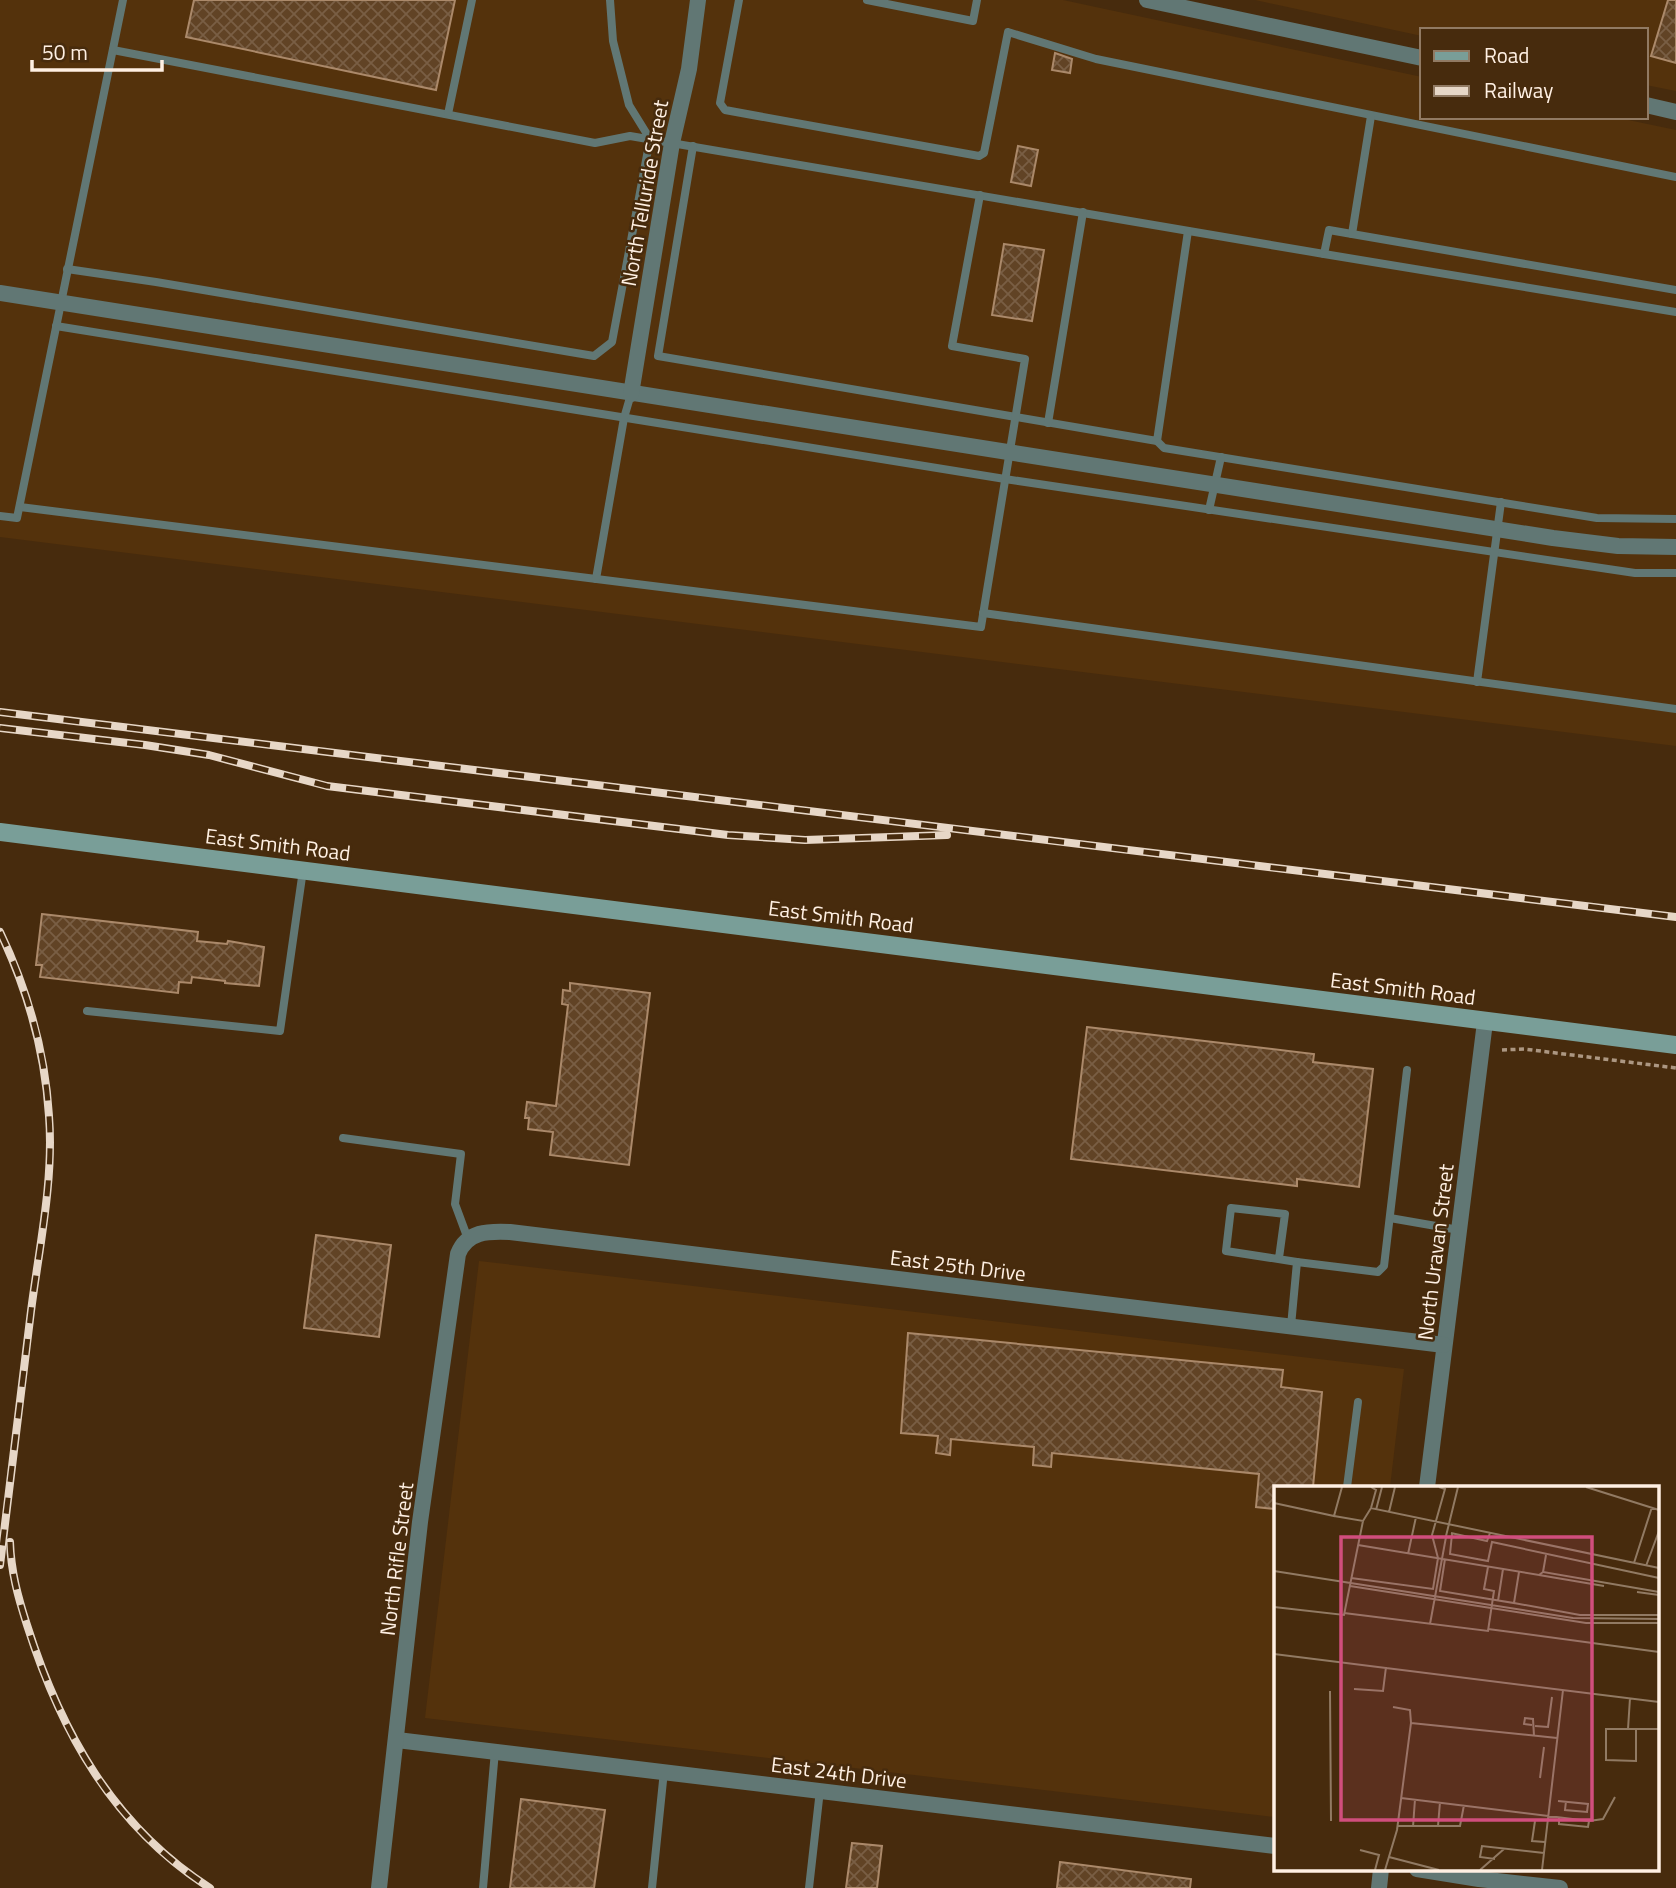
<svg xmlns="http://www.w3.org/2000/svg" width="1676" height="1888" viewBox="0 0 1676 1888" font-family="'Titillium Web',sans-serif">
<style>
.built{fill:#54320c}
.building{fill:url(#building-cross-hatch);stroke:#ab896a;stroke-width:2}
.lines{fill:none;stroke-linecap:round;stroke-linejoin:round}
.path{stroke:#ac9782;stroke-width:3.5;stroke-dasharray:5 3.5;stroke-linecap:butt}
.lane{stroke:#617774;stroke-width:8}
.street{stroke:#617774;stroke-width:16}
.secondary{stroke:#799e98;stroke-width:18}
.rail-casing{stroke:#e7d7c7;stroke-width:8}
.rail{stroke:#472b0d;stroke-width:5;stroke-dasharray:16;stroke-linecap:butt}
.labels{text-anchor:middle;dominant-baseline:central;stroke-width:5;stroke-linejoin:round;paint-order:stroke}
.street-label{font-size:21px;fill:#fff0e3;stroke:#472b0d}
.inset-road{fill:none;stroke:#917a63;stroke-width:2}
.view{fill:#d14e7d;fill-opacity:0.15;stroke:#d14e7d;stroke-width:3.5}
.inset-edge{fill:none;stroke:#fff0e3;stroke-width:3.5}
</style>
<defs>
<pattern id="building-cross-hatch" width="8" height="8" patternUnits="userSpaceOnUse" patternTransform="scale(1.75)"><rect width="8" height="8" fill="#614325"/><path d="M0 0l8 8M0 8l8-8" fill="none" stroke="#795e44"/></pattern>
</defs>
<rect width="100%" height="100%" fill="#472b0d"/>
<g class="built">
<path d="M0 0H1063L1422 77V117H1614L1676 130V746L0 537Z"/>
<path d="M1255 0H1676V91L1646 85V30H1422V36Z"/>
<path d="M479 1261 1404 1369 1390 1487H1275V1817L425 1718Z"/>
</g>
<g class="building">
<path d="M194 0H455L436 90 186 37Z"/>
<path d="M1668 0H1676V63L1651 56Z"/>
<path d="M1055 53 1072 59 1070 73 1052 70Z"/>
<path d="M1018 146 1038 150 1031 186 1011 182Z"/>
<path d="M1004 244 1044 250 1032 321 992 315Z"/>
<path d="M42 914 198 932 197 941 227 944 228 941 264 947 259 986 225 983V981L192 977 191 983 179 982 178 993 40 977 42 965H36Z"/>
<path d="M570 983 650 993 629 1165 550 1155 553 1132 528 1129 529 1118H525L527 1102 556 1106 568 1005 562 1004 563 990 570 991Z"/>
<path d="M1087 1027 1314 1054 1313 1062 1373 1069 1359 1187 1297 1179V1186L1071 1159Z"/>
<path d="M316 1235 391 1245 379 1337 304 1328Z"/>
<path d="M908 1333 1283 1370 1281 1387 1322 1392 1313 1487H1275V1509L1256 1507 1259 1474 1052 1453 1051 1467 1033 1465 1034 1447 951 1439 950 1455 936 1453 938 1436 901 1433Z"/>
<path d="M521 1799 605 1810 594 1888H510Z"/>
<path d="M852 1843 882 1846 877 1888H846Z"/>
<path d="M1060 1862 1191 1879 1190 1888H1057Z"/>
</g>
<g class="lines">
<path class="path" d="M1502 1050 1524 1049 1676 1068"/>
<g class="lane">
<path d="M739 0 720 103 725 110 979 156 984 153 1008 32 1096 59 1676 177"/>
<path d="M867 0 973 21 977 0"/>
<path d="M113 50 595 143 630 136 1324 254 1329 230 1352 234"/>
<path d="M448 114 472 0"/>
<path d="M1371 116 1352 234 1676 290"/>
<path d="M693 146 658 356 1157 441 1188 231"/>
<path d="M1324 254 1676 312"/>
<path d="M67 269 156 282 594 356 612 342 650 139 629 105 613 41 610 0"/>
<path d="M56 326 1005 479 1635 573H1676"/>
<path d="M1048 423 1083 212"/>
<path d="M1157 441 1164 448 1597 518 1676 519"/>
<path d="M20 507 981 627 1025 359 952 346 980 195"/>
<path d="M1209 510 1221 457"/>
<path d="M0 516 17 518 123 0"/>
<path d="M596 579 624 418 631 394"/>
<path d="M983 613 1676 709"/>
<path d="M1477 682 1501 502"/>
<path d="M87 1011 280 1031 303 870"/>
<path d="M343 1138 461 1154 455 1204 468 1239"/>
<path d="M1390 1218 1459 1230"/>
<path d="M1279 1258 1285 1214 1231 1208 1226 1251 1297 1262 1291 1326"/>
<path d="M1297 1262 1378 1272 1384 1266 1407 1070"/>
<path d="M1347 1487 1358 1402"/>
<path d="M483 1888 495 1751"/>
<path d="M652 1888 664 1771"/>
<path d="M809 1888 820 1790"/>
</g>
<g class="street">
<path d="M1147 0 1422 58"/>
<path d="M1646 105 1676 112"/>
<path d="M0 293 1553 538 1618 546 1676 547"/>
<path d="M631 394 672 143 689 69 698 0"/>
<path d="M1427 1487 1485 1022"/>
<path d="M397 1740 1275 1846"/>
<path d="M1417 1869 1479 1879 1560 1888"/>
<path d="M379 1888 420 1522 458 1254C467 1231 488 1231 510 1232L1444 1345"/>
<path d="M1379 1888 1381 1869"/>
</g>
<path class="secondary" d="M0 832 1676 1045"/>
<g class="rail-casing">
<g id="rail">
<path d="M0 712 1676 917"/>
<path d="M0 728 145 745 209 755 327 786 728 835 805 840 947 835"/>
<path d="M0 932C28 991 45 1051 49 1116 54 1180 39 1248 31 1311 21 1396 10 1480 0 1565"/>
<path d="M10 1542C11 1572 18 1597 27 1625 61 1732 113 1826 210 1888"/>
</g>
</g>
<use href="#rail" class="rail"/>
</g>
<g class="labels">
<g class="street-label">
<text transform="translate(644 193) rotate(-80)">North Telluride Street</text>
<text transform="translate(278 844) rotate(7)">East Smith Road</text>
<text transform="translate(841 916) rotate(7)">East Smith Road</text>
<text transform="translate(1403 988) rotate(7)">East Smith Road</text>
<text transform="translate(1435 1252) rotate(-83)">North Uravan Street</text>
<text transform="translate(958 1265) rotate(7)">East 25th Drive</text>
<text transform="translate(396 1559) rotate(-83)">North Rifle Street</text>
<text transform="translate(839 1772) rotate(7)">East 24th Drive</text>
</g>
</g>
<g transform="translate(1274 1486)">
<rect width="385" height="385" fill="#472b0d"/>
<path class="inset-road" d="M312 1 385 24M0 17 60 30 68 1M97 22 102 4 97 1M102 24 108 1M115 26 121 1M60 30 89 35 97 22 385 82M177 47 213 55 216 47M178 48 176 68 214 75 218 56 385 92M172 50 184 1M84 59 265 89 269 86M134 68 142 31M272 69 269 86 385 106M171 73 166 105 240 117 245 86M360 77 378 21M372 80 385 45M0 85 299 132 385 133M265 89 330 100M77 92 159 103 164 72 158 49 171 3 165 1M76 100 312 137H385M363 106 385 109M224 115 229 83M240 117 306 129H385M0 121 70 129 89 35M70 127 214 145 220 105 210 103 214 81M156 138 172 51M214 143 385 166M0 168 385 216M80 203 109 205 112 181M56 205 57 335M137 237 283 252M258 239 250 238 251 232 259 233 260 250M261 240 274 241 278 211M354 243 356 212M362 243V275L332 274V243H385M266 292 270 261M127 312 315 335 329 333 341 311M284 315 314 318 313 326 291 324 292 315M166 316 164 340H186L190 319M0 325V205M285 332V338L314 341 315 335M261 335 258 355 271 356M123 340H164M139 341 141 313M86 364 105 369 101 384M115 371 165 384M221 373 206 371 208 360 270 367M111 384 123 344 137 237 136 224 119 221M206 384 230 363M268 384 289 204"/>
<path class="view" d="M67 51H318V334H67Z"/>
<rect width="385" height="385" class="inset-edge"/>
</g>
<rect x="1420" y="28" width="228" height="91" fill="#472b0d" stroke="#917a63" stroke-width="2"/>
<rect x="1434" y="51" width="35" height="10" fill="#799e98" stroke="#917a63" stroke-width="2"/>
<text x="1484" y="63" font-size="21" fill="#fff0e3">Road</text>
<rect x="1434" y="86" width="35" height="10" fill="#e7d7c7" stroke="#917a63" stroke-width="2"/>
<text x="1484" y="98" font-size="21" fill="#fff0e3">Railway</text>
<path d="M32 60v10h130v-10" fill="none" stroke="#fff0e3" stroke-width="3.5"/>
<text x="42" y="60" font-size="21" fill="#fff0e3" stroke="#472b0d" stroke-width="5" paint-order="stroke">50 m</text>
</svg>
